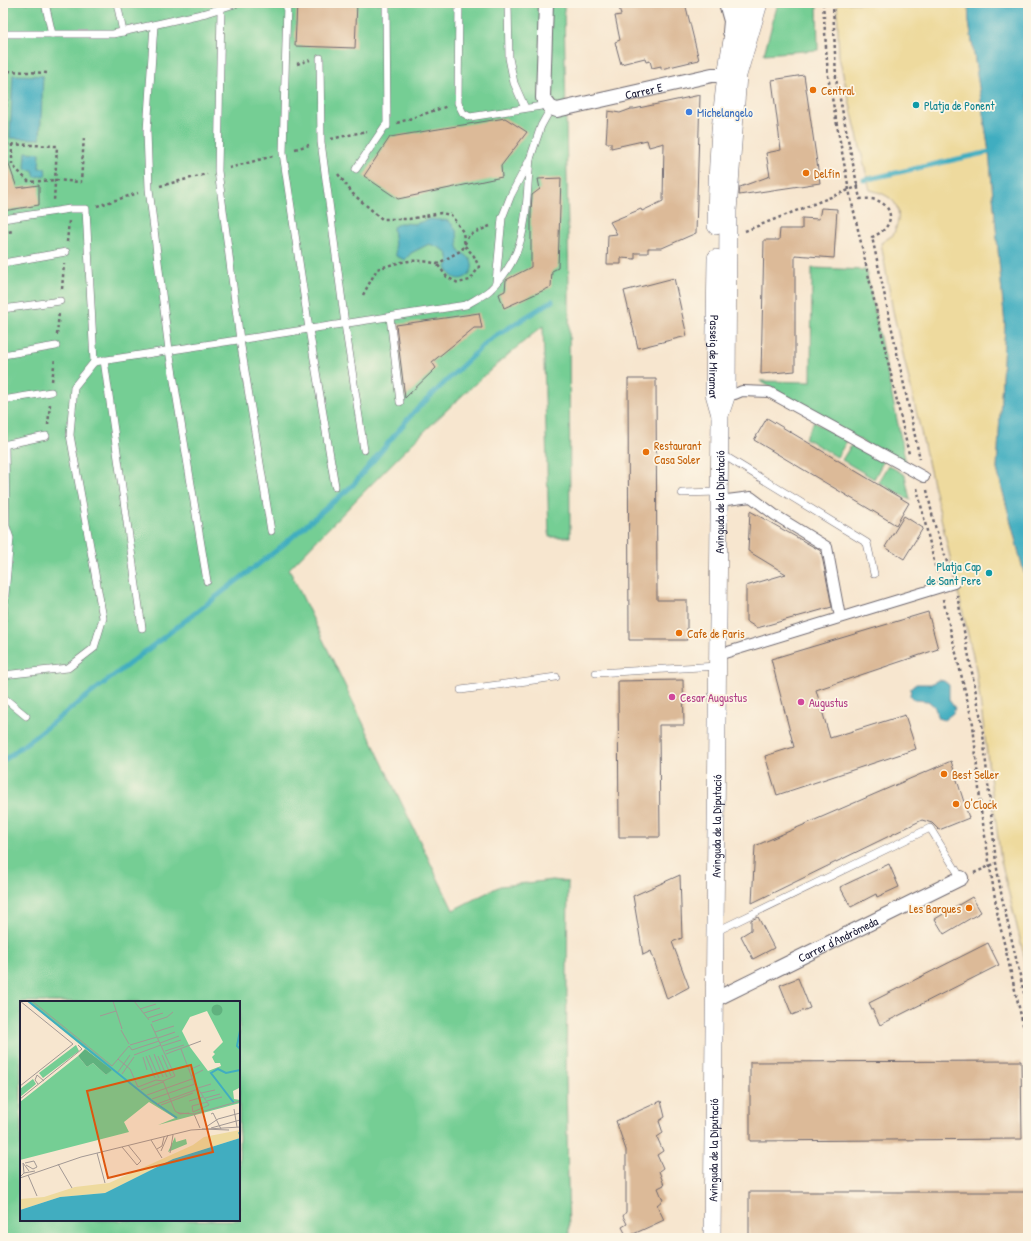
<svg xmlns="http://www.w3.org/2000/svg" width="1031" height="1241" viewBox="0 0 1031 1241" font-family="'Patrick Hand',sans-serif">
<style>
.green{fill:#75ce94;stroke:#4c7868;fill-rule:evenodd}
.sand{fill:#eeda9e;stroke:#887e6c}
.water{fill:#41adc0;stroke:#32687e}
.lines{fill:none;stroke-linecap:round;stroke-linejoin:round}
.stream{stroke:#41adc0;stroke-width:5}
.building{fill:#dcba98}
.service-casing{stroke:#6d676f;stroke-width:8}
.pedestrian-casing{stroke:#6d676f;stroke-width:12}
.minor-casing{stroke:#6d676f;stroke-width:16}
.tertiary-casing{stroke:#6d676f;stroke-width:18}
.path{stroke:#6d676f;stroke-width:2.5;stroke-dasharray:3 3;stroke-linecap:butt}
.service{stroke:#fff;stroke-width:7}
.pedestrian{stroke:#fff;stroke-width:10}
.minor{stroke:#fff;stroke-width:14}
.tertiary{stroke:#fff;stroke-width:17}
.food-dot{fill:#e8710a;stroke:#fcf5e5;stroke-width:1.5}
.culture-dot{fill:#0f9aa8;stroke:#fcf5e5;stroke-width:1.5}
.shop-dot{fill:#3f7fe0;stroke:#fcf5e5;stroke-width:1.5}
.hotel-dot{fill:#d1479c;stroke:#fcf5e5;stroke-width:1.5}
.labels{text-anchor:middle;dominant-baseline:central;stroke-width:3.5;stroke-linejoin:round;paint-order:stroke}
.street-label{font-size:12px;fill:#22223b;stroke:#fcf5e5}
.food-label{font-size:12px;fill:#c56008;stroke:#fcf5e5;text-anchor:start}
.culture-label{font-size:12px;fill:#0d838f;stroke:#fcf5e5;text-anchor:start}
.shop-label{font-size:12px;fill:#366cbe;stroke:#fcf5e5;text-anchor:start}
.hotel-label{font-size:12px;fill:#b23c85;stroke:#fcf5e5;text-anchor:start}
.inset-river{fill:none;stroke:#41adc0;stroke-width:2}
.inset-road{fill:none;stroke:#a29894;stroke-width:1}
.view{fill:#de560e;fill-opacity:0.15;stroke:#de560e;stroke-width:2}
.inset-edge{fill:none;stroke:#22223b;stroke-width:2}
</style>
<rect width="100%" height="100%" fill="#fcf5e5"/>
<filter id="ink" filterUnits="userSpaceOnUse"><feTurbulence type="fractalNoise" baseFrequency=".025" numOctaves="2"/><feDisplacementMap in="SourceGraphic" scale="8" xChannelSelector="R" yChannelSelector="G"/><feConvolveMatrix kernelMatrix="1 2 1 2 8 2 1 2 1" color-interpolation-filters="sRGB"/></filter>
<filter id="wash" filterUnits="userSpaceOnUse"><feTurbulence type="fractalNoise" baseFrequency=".012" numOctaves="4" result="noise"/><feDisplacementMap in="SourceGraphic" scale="16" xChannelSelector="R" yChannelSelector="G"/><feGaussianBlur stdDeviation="0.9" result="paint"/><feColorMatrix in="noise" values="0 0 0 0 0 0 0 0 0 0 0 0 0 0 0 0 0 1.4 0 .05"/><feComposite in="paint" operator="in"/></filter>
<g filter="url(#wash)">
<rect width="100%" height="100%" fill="#f7e6cf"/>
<g class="green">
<path d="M3 3H564L569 290 570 537H549L543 326C451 399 371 485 289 569L453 910 500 886 553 880 568 882 566 1078 569 1238H3ZM21 1002H239V1220H21Z"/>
<path d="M778 3H817L818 50 764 54Z"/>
<path d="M812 268 866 270 907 468 760 381 811 382Z"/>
<path d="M814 422 847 441 837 457 805 438Z"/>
<path d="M852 444 883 462 874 479 842 460Z"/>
<path d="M888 465 905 475 910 500 878 482Z"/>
</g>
<path class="sand" d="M837 3H968L969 22 989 152 1005 325 997 469 1028 588V972L1001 861 976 669 893 311 881 243 893 235C905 210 897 196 870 190L839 57Z"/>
<g class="water">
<path d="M968 3H1028V588L997 469 1005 325 989 152 969 22Z"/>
<path d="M13 75 43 76 40 139 10 138Z"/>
<path d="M26 152 40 153 39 168H45L46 175 35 177 33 170 25 169Z"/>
<path d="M430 219 449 221C463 236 454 238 460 252 490 264 457 296 446 267L449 261 447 252 438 247 429 244 411 253 405 260 396 256 393 227 400 223 415 224Z"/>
<path d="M938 680 944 681 949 685V700L955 708 953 713 944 720 939 718 934 706 928 701 914 700 910 696 911 688 916 684H931Z"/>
</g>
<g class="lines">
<g class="stream">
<path d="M864 180 989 152"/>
<path d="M3 761 277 550 353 485 413 413 489 340 552 301"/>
</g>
</g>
<g id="blocks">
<g class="building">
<path d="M297 3H357L355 48 295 46Z"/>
<path d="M618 3H685L699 60 661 69V66L652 68 650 61 646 62 645 58 621 64 615 42 620 40 615 16 621 15Z"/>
<path d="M804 75 820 183 739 195 740 187 770 176 766 153 781 150 772 80Z"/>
<path d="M700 95 696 233 662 248H648V253H635V259L621 258V264H607L608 235 617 234 610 222 641 209 642 211 663 201 664 143 649 147 647 140 611 148V143H606L608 111 620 113 631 109H634Z"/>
<path d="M505 118 527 132 501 166 502 177 398 199 364 176 390 137Z"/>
<path d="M3 153H5L17 188 39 185V205L3 211Z"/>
<path d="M561 178 558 268 552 271 551 287 504 308 499 294 505 291 506 280 531 267V212L532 195 540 189 538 179Z"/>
<path d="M821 208 837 209 834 258 795 255V371L761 374 764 240H779L780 229H802V218L819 219Z"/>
<path d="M674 278 687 336 638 348 624 291Z"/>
<path d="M479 313 482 328H474L432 362 436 368 405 398 396 325Z"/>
<path d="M628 379H656L657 600H687V640H629Z"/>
<path d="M767 418 909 503 896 525 754 440Z"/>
<path d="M750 511 821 551 832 607 757 628 746 621V586L786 574 748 551Z"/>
<path d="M904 516 923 528 904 559 885 547Z"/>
<path d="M928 612 938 649 816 690 830 738 905 715 916 749 777 795 765 756 794 747 771 659Z"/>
<path d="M683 680 684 725H659L660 837H619L618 681Z"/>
<path d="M951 761 969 818 939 830 932 823 922 820 752 903 755 846Z"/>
<path d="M889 864 899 887 877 897 876 894 851 907 840 887Z"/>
<path d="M680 875 682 938 672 942 689 987 667 999 651 951 643 955 633 896Z"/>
<path d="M972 897 981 912 944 934 935 919Z"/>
<path d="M758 917 774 948 753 959 741 936 751 930V920Z"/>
<path d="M988 943 999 965 880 1025 869 1003Z"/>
<path d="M798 978 810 1008 792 1015 780 985Z"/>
<path d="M1021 1061 1022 1139 750 1141V1062Z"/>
<path d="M661 1101 665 1117 659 1121 663 1133 657 1137 663 1151 657 1155 663 1168 659 1171 664 1185 658 1188 663 1200 657 1205 664 1220 627 1237 622 1227 627 1224 623 1216 626 1212V1150L616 1121Z"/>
<rect x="749" y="1192" width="279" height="46"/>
</g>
</g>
</g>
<g filter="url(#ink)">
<use href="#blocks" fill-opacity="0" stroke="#6d676f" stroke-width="1"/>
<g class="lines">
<g class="service-casing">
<g id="service">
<path d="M45 3 52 34"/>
<path d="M117 3 123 32"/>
<path d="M287 3 283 153 309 329 335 486"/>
<path d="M386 3 387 126"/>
<path d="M459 3 458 103 463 113 470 117 548 105"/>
<path d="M508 3 509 58 514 83 525 108"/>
<path d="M221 9 218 171 240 340 271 531"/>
<path d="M154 25 147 131 149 189 169 350 207 581"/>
<path d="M3 34H113L206 13 238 3"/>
<path d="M320 58 321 142 345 324 364 450"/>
<path d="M356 169 385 126"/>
<path d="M3 219 70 209H86L94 362 466 305C474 300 483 296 490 290 530 253 525 209 530 159"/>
<path d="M3 263 66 252"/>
<path d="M496 282 502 218 511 195 530 159 541 126 551 108"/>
<path d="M3 309 60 301"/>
<path d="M390 317 400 402"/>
<path d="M3 355 56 346"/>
<path d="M104 360 142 628"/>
<path d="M3 400 51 392"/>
<path d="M3 445 46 436"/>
<path d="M720 453 867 543 874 574"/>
<path d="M682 493 719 492"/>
<path d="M3 618 10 538 6 526 5 444"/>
<path d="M596 673 718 666"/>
<path d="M3 675 68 668 94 648 103 618 70 435 74 387 94 362"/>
<path d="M461 690 556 677"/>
<path d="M3 697 26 716"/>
<path d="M715 932 930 828 961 878"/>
</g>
</g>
<g class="pedestrian-casing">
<g id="pedestrian">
<path d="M735 394 742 391 769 392 924 477"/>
<path d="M719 501 751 497 775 515 827 547 840 617"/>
<path d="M718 655 954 583"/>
</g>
</g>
<g class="minor-casing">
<g id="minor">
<path id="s1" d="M546 3 543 98 551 108 557 110 712 75H735"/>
<path d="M726 3 731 21 730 32"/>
<path d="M743 41 745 20 749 3"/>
<path id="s2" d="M714 1000 961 878"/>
</g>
</g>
<g class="tertiary-casing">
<g id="tertiary">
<path d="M716 226C717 150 722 76 740 3"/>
<path id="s3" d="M716 258 714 394 720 415"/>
<path id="s4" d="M712 1238 720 415 727 394 728 211 738 75 759 3"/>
</g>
</g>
<g class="path">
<path d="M823 3 828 76 849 190 909 454"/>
<path d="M833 3 836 79 860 199C892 195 902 225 872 237L920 459"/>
<path d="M326 6V3"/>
<path d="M297 64 310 60"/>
<path d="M47 73 8 71 4 144 57 146 54 201"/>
<path d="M397 123 448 106"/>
<path d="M331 139 367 131"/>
<path d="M12 144V165L29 182 55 180 81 182 84 136"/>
<path d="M295 149 309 145"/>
<path d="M229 168 273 156"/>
<path d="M338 174 353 194 382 219H409L441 213 451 215 463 232 465 246 474 256 479 267 470 280 458 283 447 277 437 264"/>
<path d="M160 186 207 174"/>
<path d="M97 206 138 193"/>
<path d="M745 231 859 186"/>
<path d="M3 233 13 231"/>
<path d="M67 242 69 221"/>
<path d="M62 289 64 264"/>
<path d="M363 295 377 269C400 262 413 257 437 264L462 250 469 235 490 226"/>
<path d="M57 335 59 312"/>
<path d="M52 381 55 358"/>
<path d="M48 425 50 404"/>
<path d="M917 488 937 574"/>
<path d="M927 490 934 523 950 571"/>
<path d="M957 595 982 724 996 863 1002 898 1028 1010"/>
<path d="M943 599 973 724 981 811 998 917 1028 1046"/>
<path d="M974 873 996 863"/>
</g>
<use href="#service" class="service"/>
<use href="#pedestrian" class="pedestrian"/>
<use href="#minor" class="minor"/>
<use href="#tertiary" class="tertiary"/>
</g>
</g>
<g class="food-dot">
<circle cx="813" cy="90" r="4"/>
<circle cx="806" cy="173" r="4"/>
<circle cx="646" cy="452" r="4"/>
<circle cx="679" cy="633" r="4"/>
<circle cx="944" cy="774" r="4"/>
<circle cx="956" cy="804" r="4"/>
<circle cx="969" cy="908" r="4"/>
</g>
<g class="culture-dot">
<circle cx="916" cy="105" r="4"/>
<circle cx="989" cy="573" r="4"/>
</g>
<circle class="shop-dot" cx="689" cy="112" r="4"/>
<g class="hotel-dot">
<circle cx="672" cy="697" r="4"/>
<circle cx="801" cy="702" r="4"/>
</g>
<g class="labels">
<g class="street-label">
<text stroke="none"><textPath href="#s1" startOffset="203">Carrer E</textPath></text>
<text stroke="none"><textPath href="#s3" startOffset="99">Passeig de Miramar</textPath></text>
<text stroke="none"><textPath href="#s4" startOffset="736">Avinguda de la Diputació</textPath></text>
<text stroke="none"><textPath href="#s4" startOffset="412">Avinguda de la Diputació</textPath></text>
<text stroke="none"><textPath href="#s2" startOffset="138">Carrer d'Andròmeda</textPath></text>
<text stroke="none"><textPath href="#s4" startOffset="88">Avinguda de la Diputació</textPath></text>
</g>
<g class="food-label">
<text x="821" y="90">Central</text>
<text x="814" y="173">Delfín</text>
<text x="654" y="445">Restaurant<tspan x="654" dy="14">Casa Soler</tspan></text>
<text x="687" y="633">Cafe de Paris</text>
<text x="952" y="774">Best Seller</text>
<text x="964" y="804">O'Clock</text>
<text x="961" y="908" text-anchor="end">Les Barques</text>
</g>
<g class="culture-label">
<text x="924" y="105">Platja de Ponent</text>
<text x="981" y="566" text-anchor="end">Platja Cap<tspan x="981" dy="14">de Sant Pere</tspan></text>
</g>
<g class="shop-label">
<text x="697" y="112">Michelangelo</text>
</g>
<g class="hotel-label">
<text x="680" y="697">Cesar Augustus</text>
<text x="809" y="702">Augustus</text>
</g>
</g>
<g transform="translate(20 1001)">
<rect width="220" height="220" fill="#f7e6cf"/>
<path d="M7 0H220V82L219 87 213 90 214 98 220 99V102L138 124 155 117 129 101 104 121 109 131 0 159V101L58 55 67 66 73 62 86 74 91 69ZM187 10 203 41 193 51 195 53 192 56 195 62H200L201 65 188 70 170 46 162 30 170 16ZM56 44 59 50 23 77 19 72ZM13 78 16 83 0 96V88ZM155 136 156 141 166 138 167 143 148 151Z" fill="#75ce94" fill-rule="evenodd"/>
<path d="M191.5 9a5.5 5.5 0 1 1 11 0a5.5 5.5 0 1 1-11 0ZM65 48 92 69 86 74 73 62 67 66 58 55Z" fill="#60b17e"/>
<path d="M220 129V137L153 158 85 192 40 196 0 209V198L24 196 55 186 89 182 173 144 184 136Z" fill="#eeda9e"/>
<path d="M218 131 220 132V220H0V209L40 196 85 192 153 158 220 137Z" fill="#41adc0"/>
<path class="inset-river" d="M8 0 131 99 157 117M220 30 217 45 220 48M214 102 191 72 198 68 206 72 220 69"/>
<path class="inset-road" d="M0 0 53 43 0 85M12 0 92 65 109 45M93 0 102 28M114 0 129 19M120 8 136 3M124 12 140 7M80 15 96 10M128 17 143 12M132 21 147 16 153 11M131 23 155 75 143 80 155 110 160 113 169 112M101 29 109 43M135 31 154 25M138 37 155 31M140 42 159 35M110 44 137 36M109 45 112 49 139 40M142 45 161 39M161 48 174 82 189 104 173 111M145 50 164 44M134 53 143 76M146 53 181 40M114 54 141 44M129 54 139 77M142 54 151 75M126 55 135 77M138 55 147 76M123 56 127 69M98 58 110 68 118 86 136 79 143 80M169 69 180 64M98 71 110 54M102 73 114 56M171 75 183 69M114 78 134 74M18 83 15 79 17 74 24 80M178 87 191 83M121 89 143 81M181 92 195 89M127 94 172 78M185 97 200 93M0 98 62 48 58 44M132 98 175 83M169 100 183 96M187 100 202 96M137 103 178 88M141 104 173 92M214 108 217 126M173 111 172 105 187 101M158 112 174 113 220 100M174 113 180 127M191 113 193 112 201 128M186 126 198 118 220 112M191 127 220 119M182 128 209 129M131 139 142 157M102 146 117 164 121 160 108 144M137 148 142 145 144 136M141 150 148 134M77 152 85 182M150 152 153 134M5 162 14 160 17 166 13 168 6 164M38 163 52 187M4 172 3 162 9 170M8 174 17 195M1 175 4 172 15 170M0 177 61 156 171 129 220 126"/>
<path class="view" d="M171 64 193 151 88 177 67 90Z"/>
<rect width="220" height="220" class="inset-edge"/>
</g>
<rect width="1031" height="1241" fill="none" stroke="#fcf5e5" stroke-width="16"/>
</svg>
